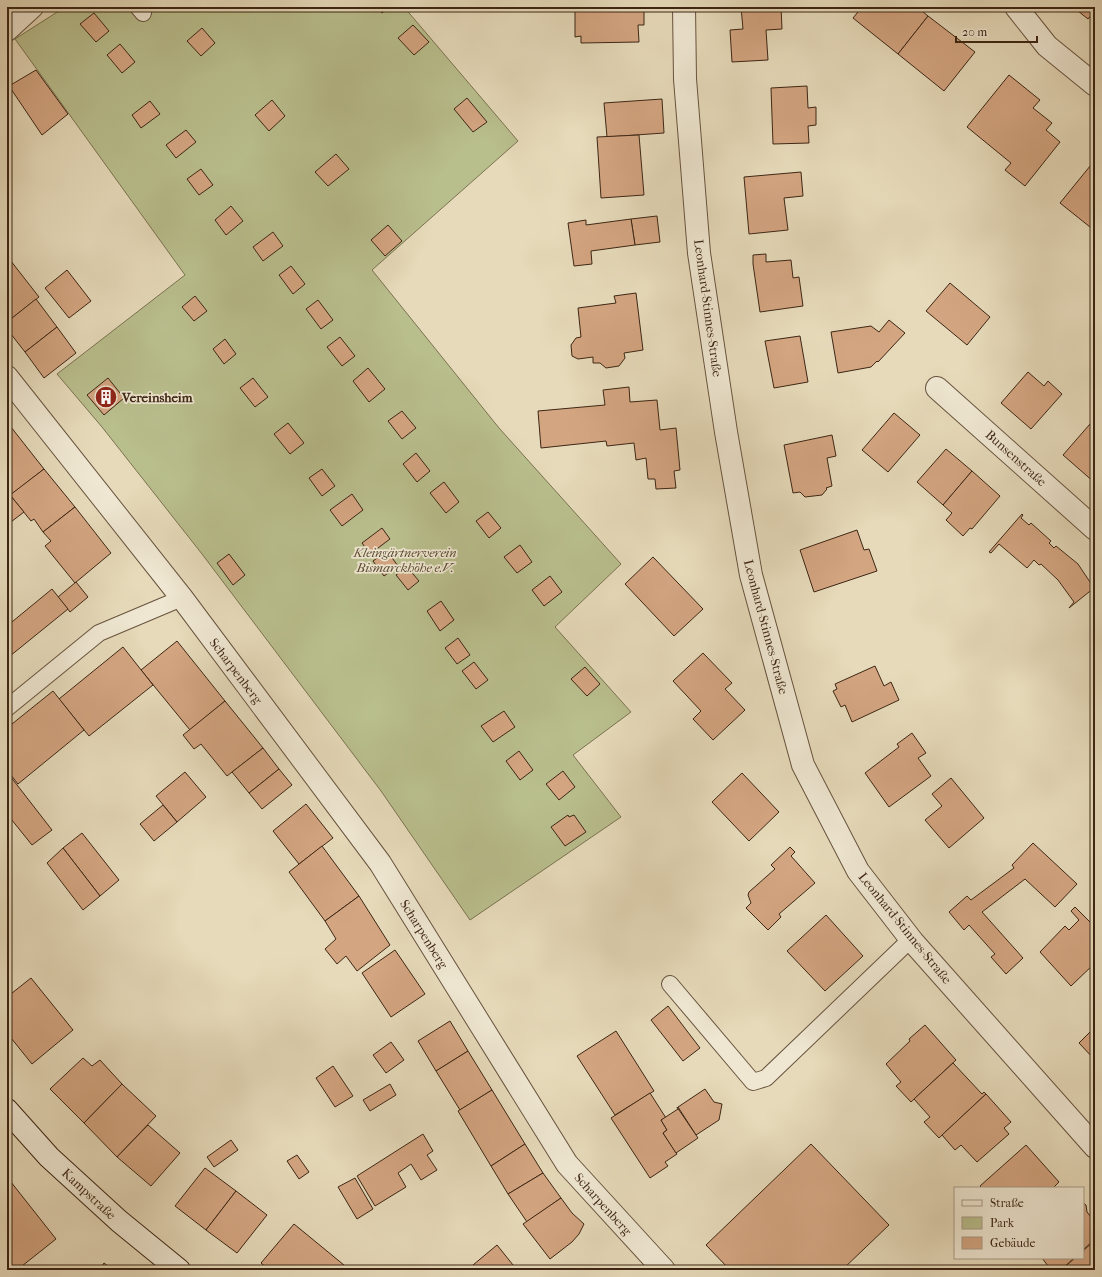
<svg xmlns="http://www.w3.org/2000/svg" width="1102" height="1277" viewBox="0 0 1102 1277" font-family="'IM FELL French Canon',serif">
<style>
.green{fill:#b9be8d;stroke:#7b7250}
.building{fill:#d3a581;stroke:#3d2614}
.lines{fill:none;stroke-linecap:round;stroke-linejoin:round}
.service-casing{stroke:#67533e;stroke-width:18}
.minor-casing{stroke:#67533e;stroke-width:24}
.secondary-casing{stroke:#3d2614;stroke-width:24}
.service{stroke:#efe7d2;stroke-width:16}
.minor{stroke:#efe7d2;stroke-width:22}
.secondary{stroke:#efe7d2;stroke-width:22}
.labels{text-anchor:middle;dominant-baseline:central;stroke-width:3.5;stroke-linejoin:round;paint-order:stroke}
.street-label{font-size:13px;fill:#3d2614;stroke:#efe7d2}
.poi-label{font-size:13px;font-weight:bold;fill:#3d2614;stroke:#efe7d2;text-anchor:start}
.park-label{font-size:13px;font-style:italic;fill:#5c4c32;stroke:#efe7d2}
</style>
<rect width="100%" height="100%" fill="#e6daba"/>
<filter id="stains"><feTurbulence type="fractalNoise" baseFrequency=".005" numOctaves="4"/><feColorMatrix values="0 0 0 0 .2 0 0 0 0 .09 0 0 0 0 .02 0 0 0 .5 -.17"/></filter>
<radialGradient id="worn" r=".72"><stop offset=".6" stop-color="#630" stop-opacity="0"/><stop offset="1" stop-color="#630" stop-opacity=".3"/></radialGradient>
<path class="green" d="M65 7H404L518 141 372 270 499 428 621 564 555 627 631 712 573 755 621 817 470 920 381 791 202 554 102 427 57 374 185 275 15 39Z"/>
<g class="building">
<path d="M377 7H389L382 13Z"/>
<path d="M575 7H644V25H638L639 42 581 43V36L575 37Z"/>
<path d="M741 7H781L782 29 766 30 768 60 732 62 730 30 743 29Z"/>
<path d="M862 7H917L928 16 898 54 853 18Z"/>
<path d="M1073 7H1095V11L1088 19Z"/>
<path d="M94 13 109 31 96 42 80 24Z"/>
<path d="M928 16 975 52 944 91 898 54Z"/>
<path d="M413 25 429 42 414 55 398 38Z"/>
<path d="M202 28 215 43 201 56 187 41Z"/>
<path d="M120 44 135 62 122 73 107 55Z"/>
<path d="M36 70 68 114 42 135 9 86Z"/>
<path d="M1009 75 1040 100 1033 108 1052 123 1046 130 1060 142 1025 186 1005 170 1011 163 967 127Z"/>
<path d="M807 86 808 108 816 107V125L808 126 809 143 773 144 771 88Z"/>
<path d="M467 98 487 122 473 132 454 109Z"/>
<path d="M662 99 664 133 607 137 604 103Z"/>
<path d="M272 100 285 116 269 131 255 115Z"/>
<path d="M150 101 160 114 141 128 132 115Z"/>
<path d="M186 130 196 142 176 158 166 145Z"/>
<path d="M639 135 644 195 601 198 597 137Z"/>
<path d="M336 154 349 169 328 186 315 172Z"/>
<path d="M1095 160V231L1060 203Z"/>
<path d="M201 169 213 185 199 195 187 179Z"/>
<path d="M801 172 803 196 784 198 788 230 749 234 744 177Z"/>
<path d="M231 206 243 221 226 235 215 220Z"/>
<path d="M657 216 660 242 635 245 631 219Z"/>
<path d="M631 219 635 245 591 251 592 264 574 266 568 223 586 220V225Z"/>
<path d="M388 225 402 241 385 256 371 240Z"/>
<path d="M273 232 283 246 263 261 253 247Z"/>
<path d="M766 254V262L791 260 793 278 799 277 803 306 760 312 753 264V255Z"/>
<path d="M7 256 39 297 7 322Z"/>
<path d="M291 266 305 284 293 294 279 275Z"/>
<path d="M67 270 91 301 69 318 45 288Z"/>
<path d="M950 283 990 317 967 345 926 311Z"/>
<path d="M636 293 643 350 624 353 625 358 619 366 606 368 600 363H593V357L578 359 572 356 571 345 576 338 581 337 578 308 616 303 614 296Z"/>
<path d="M195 296 207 311 194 321 182 307Z"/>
<path d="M36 299 57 327 25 352 7 329V322Z"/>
<path d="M318 300 333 320 321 329 306 309Z"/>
<path d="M889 320 905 333 878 362 877 361 871 367 838 373 831 332 871 326 879 332Z"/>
<path d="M57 327 76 353 44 378 25 352Z"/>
<path d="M800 336 808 382 774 388 765 341Z"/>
<path d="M340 337 355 356 342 366 327 347Z"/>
<path d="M225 339 236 354 224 364 213 349Z"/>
<path d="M368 368 385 389 369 402 353 381Z"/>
<path d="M1028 372 1044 386 1048 381 1062 394 1031 429 1001 403Z"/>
<path d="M108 378 124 398 104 415 87 395Z"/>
<path d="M253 378 268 397 255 407 240 388Z"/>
<path d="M629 387 630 402 657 400 660 430 676 428 680 470 674 471 676 488 656 489 655 479H648L646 458 636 460 634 443 607 446 606 441 541 448 538 411 605 405 603 390Z"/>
<path d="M402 411 416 428 402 439 388 421Z"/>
<path d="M894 413 920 435 888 472 862 450Z"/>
<path d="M7 422 44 469 7 498Z"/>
<path d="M288 423 304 443 290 454 274 434Z"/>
<path d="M1090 424 1095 428V483L1063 455Z"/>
<path d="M832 435 836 456 827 458 832 486 826 488 827 489 822 495 805 497 800 492 793 493 784 445Z"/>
<path d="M946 449 972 471 943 505 917 482Z"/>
<path d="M416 453 430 471 417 482 403 464Z"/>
<path d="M44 469 75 507 43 532 34 519 31 521 10 495Z"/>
<path d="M322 469 335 486 322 496 309 478Z"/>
<path d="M972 471 1000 496 972 529 970 528 963 536 946 520 952 513 943 505Z"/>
<path d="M444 482 459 502 446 513 430 493Z"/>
<path d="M352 494 363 510 342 526 330 510Z"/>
<path d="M10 495 24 512 7 525V498Z"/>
<path d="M75 507 111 553 75 583 45 546 51 541 43 532Z"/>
<path d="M488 512 501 528 489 538 476 521Z"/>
<path d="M1022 514 1023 515 1021 518 1029 525 1031 523 1051 541 1049 543 1054 548 1056 546 1078 564 1094 588 1069 608 1074 602 1058 580 1041 564 1039 565 1034 560 1027 568 999 544 991 553 989 552Z"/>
<path d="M382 528 390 539 370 554 362 543Z"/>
<path d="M857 530 864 550 869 549 877 571 814 592 800 550Z"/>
<path d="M520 545 532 562 517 573 504 557Z"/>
<path d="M387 551 398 566 384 576 373 561Z"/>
<path d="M229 554 245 575 233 585 217 563Z"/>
<path d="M653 557 703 609 674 636 625 584Z"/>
<path d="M407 567 419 581 408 590 396 575Z"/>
<path d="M550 576 562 592 544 606 532 590Z"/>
<path d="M76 582 88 597 70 612 58 597Z"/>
<path d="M52 589 68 609 10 656 7 653V626Z"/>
<path d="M441 601 454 620 440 631 427 611Z"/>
<path d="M458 638 470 655 457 664 445 648Z"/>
<path d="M177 641 225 701 190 730 141 670Z"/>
<path d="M123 647 153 685 89 736 59 699Z"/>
<path d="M703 653 732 683 725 689 745 710 713 740 693 719 701 711 673 681Z"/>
<path d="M474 662 488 680 476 689 462 671Z"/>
<path d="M875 666 884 686 891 682 899 700 852 722 845 705 841 707 833 691 837 689 835 684Z"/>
<path d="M585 667 600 684 587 696 571 679Z"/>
<path d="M53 691 84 730 18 784 7 770V728Z"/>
<path d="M225 701 263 748 227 776 201 744 194 749 183 735Z"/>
<path d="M504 711 515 727 493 742 481 726Z"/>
<path d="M912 733 926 753 918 758 931 776 889 807 865 773 899 747 897 744Z"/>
<path d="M263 748 279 769 249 793 232 772Z"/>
<path d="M519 751 533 770 520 780 506 761Z"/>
<path d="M279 769 292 785 262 809 249 793Z"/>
<path d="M563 771 575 787 559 800 546 784Z"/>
<path d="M7 772 52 830 32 845 7 814Z"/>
<path d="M185 772 206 797 177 822 156 796Z"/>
<path d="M742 773 779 812 749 841 712 802Z"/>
<path d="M951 778 984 818 949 848 925 820 942 806 932 794Z"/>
<path d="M306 804 333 838 299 864 273 831Z"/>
<path d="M163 805 177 822 154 841 140 824Z"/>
<path d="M568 815 569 817 574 815 586 832 565 846 551 827Z"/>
<path d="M82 833 119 880 100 896 63 848Z"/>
<path d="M1033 843 1077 884 1055 907 1025 879 982 912 1023 958 1006 974 991 957 995 954 969 925 964 930 949 912 967 896 971 900 1014 868 1012 865Z"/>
<path d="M322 846 359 896 325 921 289 872Z"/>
<path d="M790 847 795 852 791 856 815 883 779 914 781 917 768 930 746 908 751 903 748 895 749 892 775 869 771 865Z"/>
<path d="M63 848 100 896 83 910 47 863Z"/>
<path d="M359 896 390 945 357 971 346 956 337 964 325 949 336 939 325 921Z"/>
<path d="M1075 907 1095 927V963L1071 986 1040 952 1065 926 1069 930 1079 920 1071 911Z"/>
<path d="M826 915 863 956 825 991 787 951Z"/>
<path d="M395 950 425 994 391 1017 362 973Z"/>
<path d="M31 978 73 1030 32 1064 7 1033V997Z"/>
<path d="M668 1006 700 1048 683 1061 651 1020Z"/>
<path d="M450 1021 468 1051 436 1071 418 1041Z"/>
<path d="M925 1025 956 1060 911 1102 896 1086 901 1082 886 1064 910 1041 909 1039Z"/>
<path d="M1095 1027V1060L1079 1043Z"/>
<path d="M616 1031 654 1091 615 1115 577 1056Z"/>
<path d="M391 1042 404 1060 386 1073 373 1055Z"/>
<path d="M468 1051 492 1090 460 1110 436 1071Z"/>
<path d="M83 1058 92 1066 100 1060 122 1084 84 1123 50 1089Z"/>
<path d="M953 1063 982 1094 984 1092 986 1094 939 1138 924 1122 930 1117 914 1099Z"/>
<path d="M333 1066 353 1096 335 1107 316 1078Z"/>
<path d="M122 1084 156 1116 117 1157 84 1123Z"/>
<path d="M390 1084 396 1095 370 1111 363 1100Z"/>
<path d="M705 1089 714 1102 722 1104 719 1120 696 1135 678 1107Z"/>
<path d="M492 1090 525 1144 491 1166 458 1111Z"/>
<path d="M650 1093 666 1118 661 1120 667 1130 663 1133 677 1154 665 1162 668 1166 650 1178 611 1118Z"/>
<path d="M986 1094 1011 1122 1004 1128 1009 1134 977 1162 961 1145 955 1150 942 1135Z"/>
<path d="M677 1107 698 1138 676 1153 663 1133 667 1130 661 1120 678 1109Z"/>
<path d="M148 1125 180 1153 151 1186 117 1157Z"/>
<path d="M423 1134 433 1151 427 1155 437 1170 421 1180 411 1164 398 1173 406 1187 375 1206 357 1176Z"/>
<path d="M231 1140 238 1150 214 1167 207 1157Z"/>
<path d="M525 1144 543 1173 508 1194 491 1166Z"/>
<path d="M811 1144 889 1225 842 1270H730L706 1245Z"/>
<path d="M1026 1145 1059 1182 1053 1188H982L980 1186Z"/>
<path d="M297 1155 309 1172 299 1179 287 1161Z"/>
<path d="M205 1168 236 1191 206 1230 175 1206Z"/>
<path d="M543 1173 561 1198 527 1222 508 1194Z"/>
<path d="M7 1177 56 1239 17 1270H7Z"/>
<path d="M355 1178 373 1209 357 1219 338 1187Z"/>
<path d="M236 1191 267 1215 237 1253 206 1230Z"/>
<path d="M561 1198 572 1213 584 1224 579 1234 572 1242 550 1259 523 1224Z"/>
<path d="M1083 1203 1086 1205 1087 1212 1091 1217 1094 1214 1095 1215V1239L1083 1250Z"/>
<path d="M294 1224 350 1270H269L261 1263Z"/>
<path d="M1095 1240V1270H1061L1075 1258H1083V1251Z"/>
<path d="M497 1245 517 1270H467Z"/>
<path d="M1042 1258H1074L1061 1270H1051Z"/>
<path d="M104 1263 113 1270H99Z"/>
</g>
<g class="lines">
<g class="service-casing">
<g id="service">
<path d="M138 7 143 13"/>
<path d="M7 708 99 633 182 598"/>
<path d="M670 984 753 1082 766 1078 911 939"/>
</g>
</g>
<g class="minor-casing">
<g id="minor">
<path d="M684 7 685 79 699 253 726 432 751 575 803 765 858 871 913 942 1095 1147"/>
<path d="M1016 7 1047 46 1095 85"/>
<path d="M7 30 32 7"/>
<path d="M7 377 182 598 380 863 567 1164 664 1270"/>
<path d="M937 388 1095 529"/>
</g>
</g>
<g class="secondary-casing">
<path id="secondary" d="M7 1110 49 1157 119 1221 179 1270"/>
</g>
<use href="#service" class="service"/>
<use href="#minor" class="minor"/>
<use href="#secondary" class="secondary"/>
</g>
<defs>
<g id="building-disc" transform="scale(1.15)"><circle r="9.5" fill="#8f2418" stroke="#efe7d2"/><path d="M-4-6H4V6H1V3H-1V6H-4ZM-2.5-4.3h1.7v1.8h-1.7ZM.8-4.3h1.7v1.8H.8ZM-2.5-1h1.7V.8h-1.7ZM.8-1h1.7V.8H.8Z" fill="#fff"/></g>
</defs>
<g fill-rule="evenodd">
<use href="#building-disc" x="106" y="397"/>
</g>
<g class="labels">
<g class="street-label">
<text transform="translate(708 308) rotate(82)">Leonhard-Stinnes-Straße</text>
<text transform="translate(1016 458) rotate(42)">Bunsenstraße</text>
<text transform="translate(766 627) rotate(75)">Leonhard-Stinnes-Straße</text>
<text transform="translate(236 671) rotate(53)">Scharpenberg</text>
<text transform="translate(905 928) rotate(51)">Leonhard-Stinnes-Straße</text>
<text transform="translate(424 934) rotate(58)">Scharpenberg</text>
<text transform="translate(89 1194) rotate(43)">Kampstraße</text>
<text transform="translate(603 1204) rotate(48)">Scharpenberg</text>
</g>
<g class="poi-label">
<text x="122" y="397">Vereinsheim</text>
</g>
<g class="park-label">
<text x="405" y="552">Kleingärtnerverein<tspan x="405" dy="15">Bismarckhöhe e.V.</tspan></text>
</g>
</g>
<rect width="1102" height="1277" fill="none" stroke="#e6daba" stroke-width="24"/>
<rect x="8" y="8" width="1086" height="1261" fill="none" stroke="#3d2614" stroke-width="2"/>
<rect x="12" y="12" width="1078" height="1253" fill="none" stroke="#3d2614"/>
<rect x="954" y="1187" width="130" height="72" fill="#efe7d2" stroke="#a89a86"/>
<rect x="962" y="1200" width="20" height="6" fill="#efe7d2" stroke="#a89a86"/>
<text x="990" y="1207" font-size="12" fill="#3d2614">Straße</text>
<rect x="962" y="1217" width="20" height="12" fill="#b9be8d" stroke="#a89a86"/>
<text x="990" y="1227" font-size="12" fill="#3d2614">Park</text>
<rect x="962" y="1237" width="20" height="12" fill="#d3a581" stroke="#a89a86"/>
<text x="990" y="1247" font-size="12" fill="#3d2614">Gebäude</text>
<path d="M956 36v6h81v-6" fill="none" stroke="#3d2614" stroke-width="2"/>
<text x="962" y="36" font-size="12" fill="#3d2614" stroke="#efe7d2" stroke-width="3" paint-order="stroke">20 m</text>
<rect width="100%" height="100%" filter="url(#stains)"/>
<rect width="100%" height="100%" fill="url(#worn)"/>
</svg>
